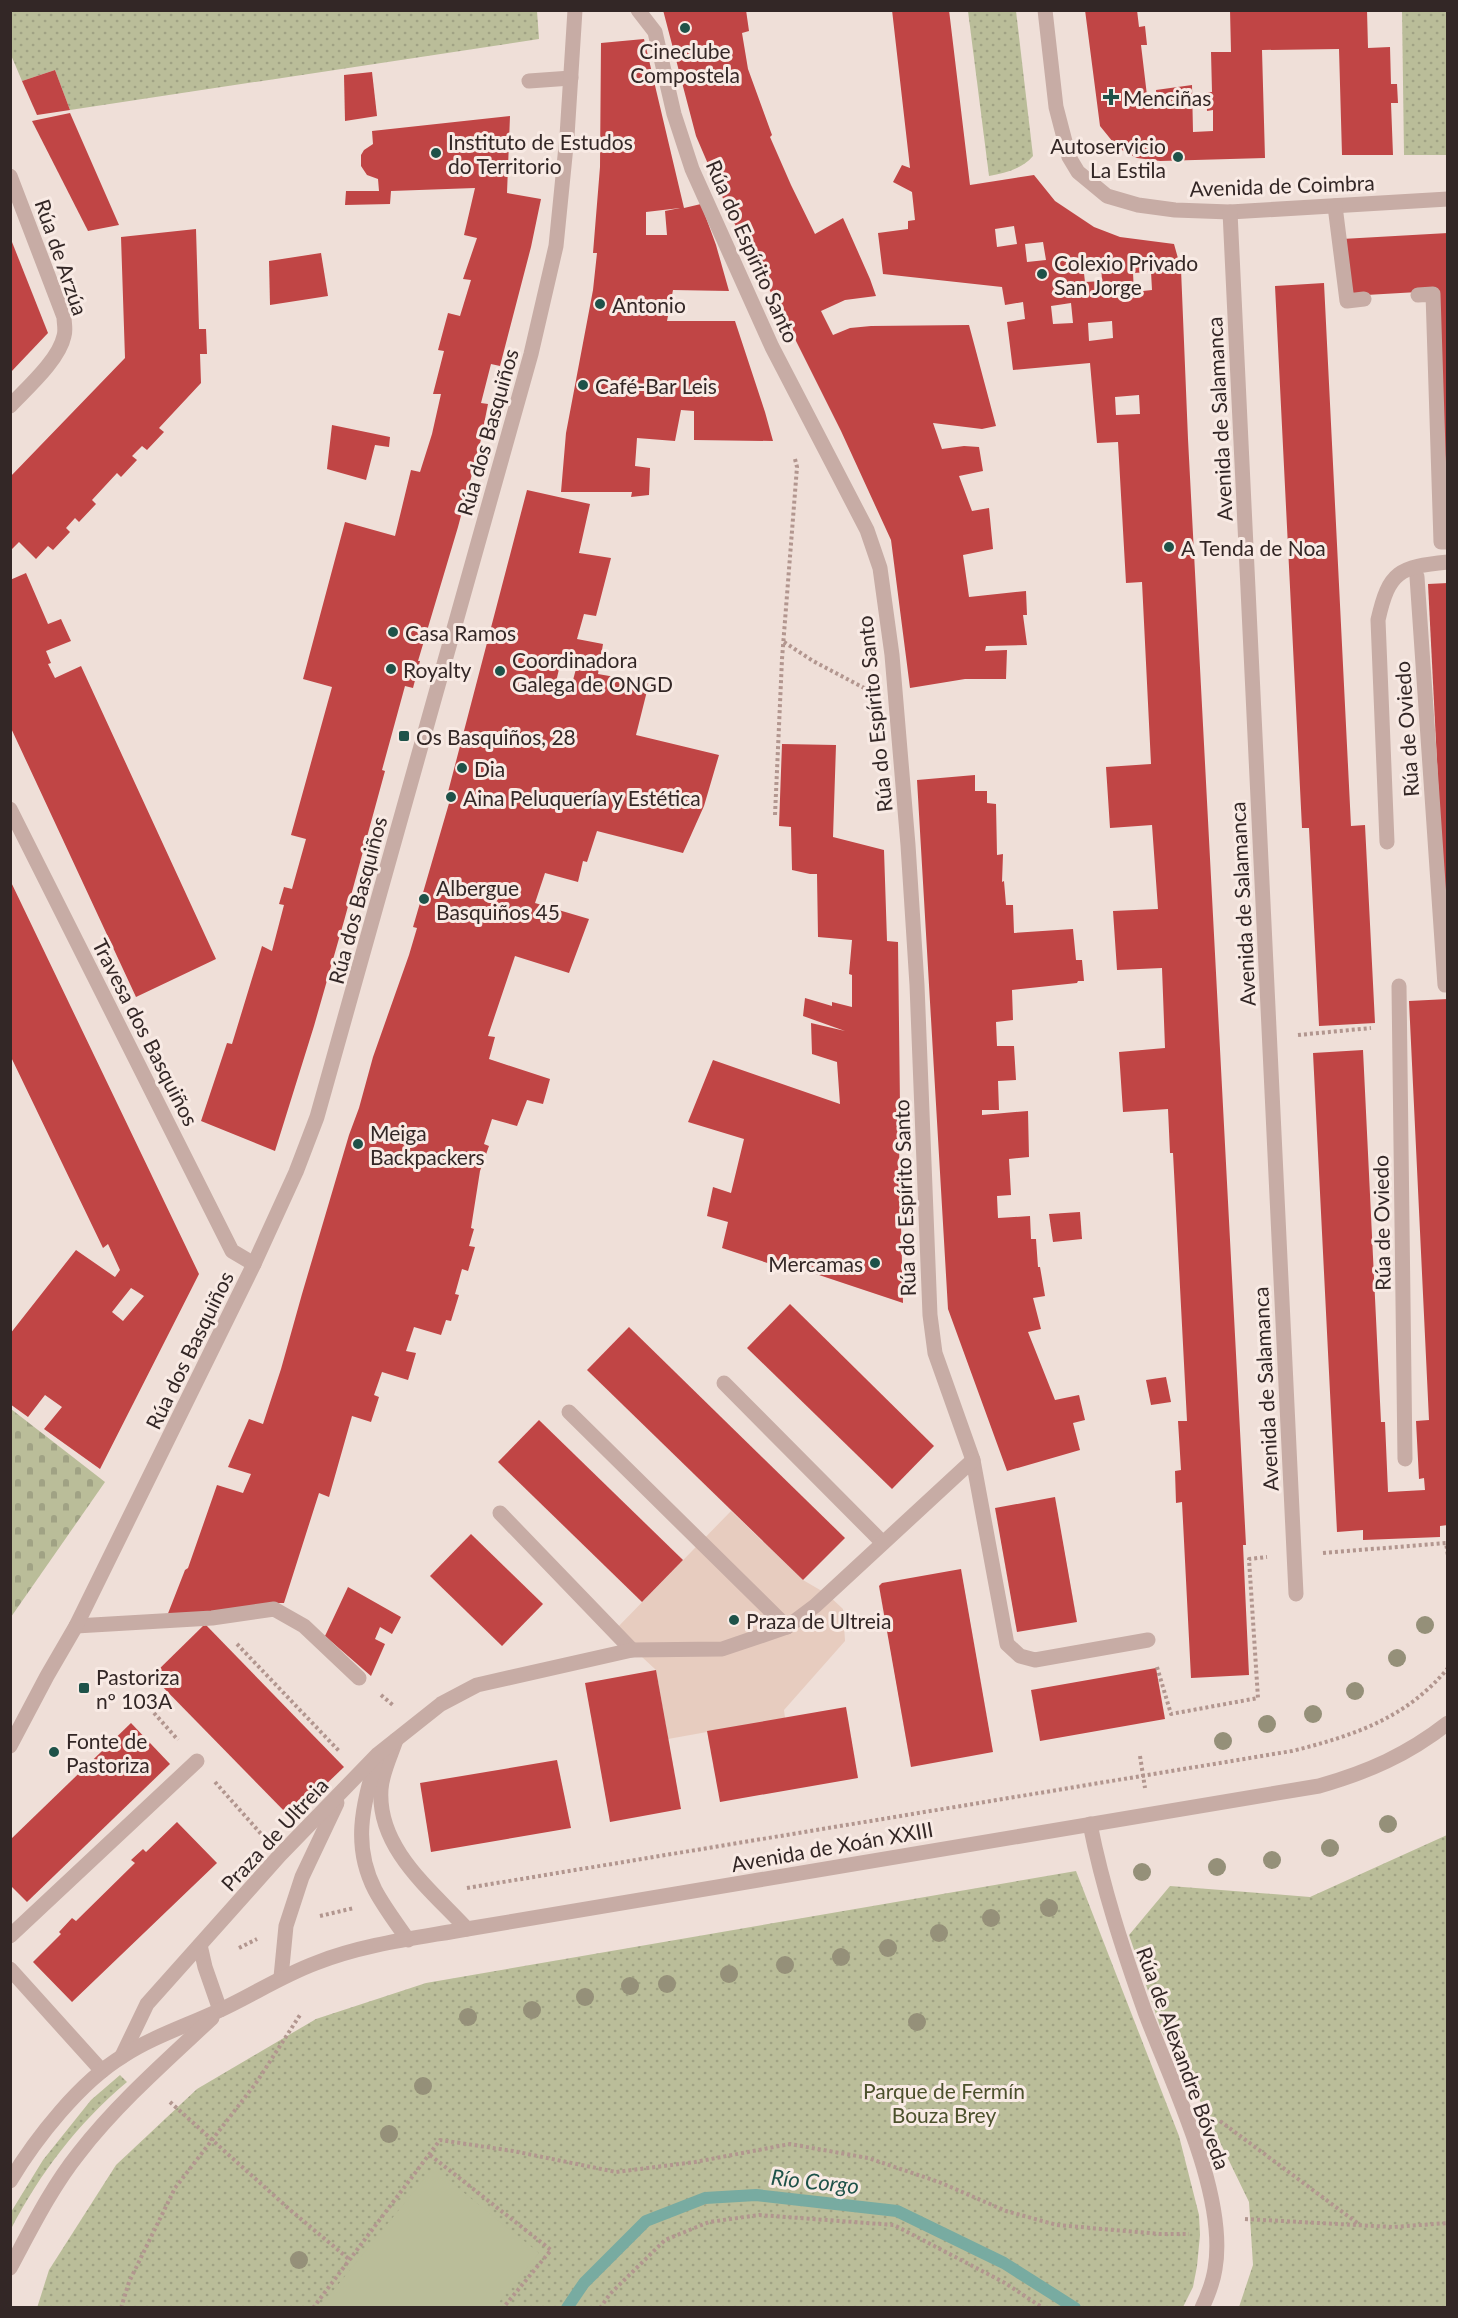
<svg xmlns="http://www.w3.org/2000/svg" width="1458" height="2318" viewBox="0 0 1458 2318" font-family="Lato,sans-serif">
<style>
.green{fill:url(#green-dots)}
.cemetery{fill:url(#cemetery-stones)}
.pitch{fill:#babd99}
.plaza{fill:#e7ccbf}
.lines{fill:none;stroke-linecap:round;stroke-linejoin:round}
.stream{stroke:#78aba1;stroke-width:12}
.building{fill:#c04545;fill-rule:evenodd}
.path{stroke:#b2968f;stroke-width:4;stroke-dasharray:3 3;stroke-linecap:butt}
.minor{stroke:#c7aca5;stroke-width:15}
.tree{fill:#959079}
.poi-dot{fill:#1e5249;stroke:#f8eae4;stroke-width:2}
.labels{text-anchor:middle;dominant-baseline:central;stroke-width:6;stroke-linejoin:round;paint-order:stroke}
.poi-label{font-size:21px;fill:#332726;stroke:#f8eae4;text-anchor:start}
.street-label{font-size:21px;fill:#332726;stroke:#f8eae4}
.park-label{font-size:21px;fill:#4b502b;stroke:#f8eae4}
.water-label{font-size:22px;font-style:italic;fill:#1e5249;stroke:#f8eae4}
</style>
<defs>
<pattern id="green-dots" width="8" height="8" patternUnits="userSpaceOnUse" patternTransform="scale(1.5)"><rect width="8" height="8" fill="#babd99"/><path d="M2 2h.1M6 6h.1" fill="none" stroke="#a0a284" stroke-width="1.8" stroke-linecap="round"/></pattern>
<pattern id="cemetery-stones" width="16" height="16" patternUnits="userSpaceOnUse" patternTransform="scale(1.5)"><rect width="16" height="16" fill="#babd99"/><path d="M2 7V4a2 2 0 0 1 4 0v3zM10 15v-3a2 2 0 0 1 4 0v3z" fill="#a0a284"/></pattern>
</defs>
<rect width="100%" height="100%" fill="#efdfd8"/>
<g class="green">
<path d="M10 11H537L539 39 70 110 55 70 22 81 11 55Z"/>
<path d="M968 11H1016L1033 156C1022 169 1005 173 989 176Z"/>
<path d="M1402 11H1447V155H1404Z"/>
<path d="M1447 1835V2307H1239L1253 2265 1249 2202 1186 2072 1162 2032 1129 1935 1170 1886 1310 1897Z"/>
<path d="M1076 1871 1179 2136 1199 2215 1200 2235 1197 2266 1193 2287 1183 2307 37 2308 49 2270 116 2165 197 2089 316 2019 426 1983Z"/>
<path d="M120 2075 127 2082C78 2123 40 2173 11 2229V2212L43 2160 91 2100Z"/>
</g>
<path class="cemetery" d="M11 1409 105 1482 11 1617Z"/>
<path class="pitch" d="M433 2168 539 2253 495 2307H320Z"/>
<path class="plaza" d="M731 1511 803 1580 827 1594 843 1609 845 1641 784 1710 785 1718 668 1739 656 1670 614 1631Z"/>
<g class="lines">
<path class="stream" d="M567 2308 584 2283 646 2221 705 2198 756 2195 897 2211 1004 2263 1075 2308"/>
</g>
<g class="building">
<path d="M663 10H746L749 31 742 33 748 69 772 135 770 137 791 185 815 234 843 218 870 279 876 296 845 300 821 311 833 335 850 328 871 326 969 325 996 426 982 429 933 423 942 449 964 446 979 447 983 471 959 476 972 511 989 508 993 549 963 555 969 597 1026 591 1027 615H1023L1027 645 986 646 985 651 1007 650 1006 679H965L910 688 891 540 841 431 788 325 731 217 708 164 696 136Z"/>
<path d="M892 10H949L970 185 1034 175 1055 201 1094 227 1120 237 1174 244 1181 269 1188 439 1246 1545H1243L1249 1675 1191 1678 1182 1502 1176 1503 1175 1471 1181 1470 1178 1421H1187L1173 1153H1170L1168 1109 1123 1112 1119 1052 1165 1048 1162 968 1117 970 1113 911 1158 909 1152 825 1110 828 1106 767 1151 764 1142 582 1126 583 1118 442 1097 443 1090 363 1013 370 1007 322 1025 319 1023 302 1005 305 1002 287 883 274 878 233 908 229V221L915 220 912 192 893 182 902 165 910 168ZM1014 226 1017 244 997 247 995 229ZM1043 242 1046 260 1027 262 1025 244ZM1101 263 1102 281 1085 282 1083 265ZM1151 272 1152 290 1134 292 1133 273ZM1071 303 1073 323 1053 324 1051 306ZM1112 321 1113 338 1089 341 1088 323ZM1139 395 1140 414 1116 415 1115 397Z"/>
<path d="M1085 10H1137L1139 27 1145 26 1147 45H1141L1148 104 1157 103 1156 90 1192 85 1193 132 1213 131V110L1207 111 1206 92H1212L1211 52H1231L1230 10H1367L1368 48 1390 47 1391 84H1397L1398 103H1391L1393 155H1342L1339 49 1262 50 1265 158 1160 161 1137 158 1127 153 1117 147 1100 126Z"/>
<path d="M644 39 684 208 701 204 716 245 729 291 673 290 667 321H735L765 412 773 441 694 440V411L681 410 675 441 637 438 635 466 650 468 649 495 631 497 632 492H561L566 433 593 290 597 253H593L600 167 601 43ZM680 208 665 211 667 235H646V212Z"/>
<path d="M55 70 70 110 37 115 22 81Z"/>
<path d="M372 72 377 116 345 121 344 75Z"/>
<path d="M70 113 119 225 88 231 32 121Z"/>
<path d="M510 116 507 193 541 199 531 247 500 366 491 364 481 403 488 404 480 444 458 527 418 661H420L413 688 405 686 382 770 385 771 344 921 314 1026 275 1151 201 1121 227 1043 232 1044 262 946 272 951 284 905 279 904 284 887 292 889 306 839 291 835 332 687 303 679 345 522 395 536 411 470 420 472 432 434 441 394H433L444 351 438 350 448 313 460 316 471 280 463 279 477 238 464 235 475 188 391 191 390 204 345 205 346 191H379L378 179 367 175 361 166V155L364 150 373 144 372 131Z"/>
<path d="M196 229 199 329H206L207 354H200L201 383 159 428 164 432 147 450 142 446 132 456 137 460 121 477 117 473 92 500 96 504 79 522 75 518 66 528 70 532 53 550 48 546 36 559 19 542 10 551V477L125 358 121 237Z"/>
<path d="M1448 233V471H1446L1435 291 1349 296 1342 239Z"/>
<path d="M10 237 48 333 10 373Z"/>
<path d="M321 253 328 296 270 305 269 261Z"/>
<path d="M1324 283 1351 826 1365 825 1375 1023 1319 1026 1309 828H1302L1275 286Z"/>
<path d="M332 425 390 437 389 447 375 445 366 480 327 469Z"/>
<path d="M527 490 590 504 579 553 611 558 596 616 584 614 577 639 603 644 598 674 649 683 636 735 719 755 704 806 683 853 597 831 587 862 583 861 578 882 545 873 535 903 589 919 569 973 515 956 488 1036 495 1037 489 1059 550 1079 543 1104 527 1100 517 1126 492 1119 484 1144 489 1146 480 1171 471 1228 474 1229 469 1246 475 1247 468 1271 462 1269 455 1294 459 1295 451 1321 446 1320 441 1335 414 1327 406 1351 416 1353 408 1380 382 1372 374 1395 379 1397 371 1422 352 1416 329 1497 319 1493 284 1603H270L214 1612 167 1616 185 1570 188 1568 217 1485 243 1493 251 1474 228 1467 249 1419 263 1424 281 1369 302 1294 349 1135 359 1108 373 1057 409 955 417 928 413 927 452 793 448 792ZM560 665 576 669 570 691 555 686Z"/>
<path d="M26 573 48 624 61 619 71 641 46 651 51 663 48 664 55 678 81 666 216 959 136 997 10 726V580Z"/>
<path d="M1448 583V939H1446L1428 584Z"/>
<path d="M782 744 836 745 833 837 884 850 887 941 898 942 900 1106H898L903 1303 804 1270 801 1274 722 1248 728 1222 707 1216 713 1187 731 1193 744 1139 688 1122 713 1060 840 1104 837 1062 812 1054 811 1023 845 1031 803 1016 805 998 832 1006V1002L852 1007V975L849 974 852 940 818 937 817 874H810L792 870 791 827 779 826Z"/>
<path d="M975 775V791H987V803L996 804 997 855 1003 854 1002 882 1004 881 1006 905H1013L1014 933 1073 929 1076 960H1082L1084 981H1078L1077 983 1012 990 1013 1020 996 1022 997 1046H1014L1016 1080 998 1081 999 1110H982V1115L1028 1111 1029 1157 1009 1159 1011 1195 997 1196 998 1218 1030 1216 1031 1239H1036L1038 1267H1040L1045 1296 1033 1298 1041 1329 1028 1332 1055 1400 1079 1395 1085 1420 1073 1423 1080 1450 1007 1471 948 1309 917 780Z"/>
<path d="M10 880 199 1274 100 1469 44 1429 62 1407 45 1395 28 1417 10 1404V1334L76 1250 115 1277 120 1270 108 1244 103 1248 10 1055ZM131 1288 144 1296 123 1321 112 1312Z"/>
<path d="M1448 999V1525L1440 1526V1537L1363 1540V1530L1337 1532 1313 1053 1363 1050 1381 1422H1385L1388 1492 1425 1490 1424 1478 1419 1479 1416 1421 1429 1420 1409 1001Z"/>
<path d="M1080 1212 1082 1239 1053 1242 1049 1214Z"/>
<path d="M790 1304 934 1446 892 1489 747 1348Z"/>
<path d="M629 1327 845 1538 803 1580 587 1370Z"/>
<path d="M1166 1377 1171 1402 1151 1405 1146 1380Z"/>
<path d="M539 1420 683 1560 642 1602 498 1462Z"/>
<path d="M1055 1497 1077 1622 1017 1632 995 1508Z"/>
<path d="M471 1534 543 1604 502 1646 430 1576Z"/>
<path d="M961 1569 993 1752 911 1767 879 1586 882 1583Z"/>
<path d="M348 1587 401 1617 392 1634 380 1627 375 1639 385 1644 371 1676 325 1636Z"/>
<path d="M205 1624 344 1767 291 1818 152 1676Z"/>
<path d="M1156 1668 1165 1719 1040 1741 1031 1690Z"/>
<path d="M656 1670 681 1809 610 1822 585 1683Z"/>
<path d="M846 1707 858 1778 720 1802 707 1731Z"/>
<path d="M131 1723 170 1764 27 1902 10 1885V1840Z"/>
<path d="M557 1760 571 1828 431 1852 420 1783Z"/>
<path d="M177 1822 217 1863 72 2002 33 1962 61 1934 59 1932 72 1918 76 1921 135 1863 131 1860 143 1849 146 1852Z"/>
</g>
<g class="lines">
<g class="path">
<path d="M784 642 813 661 866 689"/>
<path d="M775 815 782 659 797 467 795 459"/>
<path d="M1298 1035 1371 1028"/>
<path d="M1323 1553 1446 1543 1448 1556"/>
<path d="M237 1644 340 1752"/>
<path d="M1157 1667 1171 1714 1258 1698 1249 1559 1267 1557"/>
<path d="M381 1695 394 1706"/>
<path d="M146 1704 178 1740"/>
<path d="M1140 1756 1145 1788"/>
<path d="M215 1782 262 1835"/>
<path d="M467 1888 1292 1751C1353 1736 1407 1718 1448 1668"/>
<path d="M320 1916 354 1908"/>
<path d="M239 1948 257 1939"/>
<path d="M170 2102 289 2209 350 2260"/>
<path d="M1220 2121 1360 2225"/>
<path d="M430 2155 551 2250 503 2308"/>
<path d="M1245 2219 1393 2227 1448 2223"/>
<path d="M121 2308 129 2282 175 2188 256 2083 300 2015"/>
<path d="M313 2308 440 2140 513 2151 616 2172 695 2162 790 2144 868 2158 939 2182 1006 2211 1057 2225 1160 2234H1189"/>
<path d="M600 2308 610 2294 665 2240 709 2222 759 2215 894 2225 1005 2283 1043 2308"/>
</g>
<g class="minor">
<path d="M638 10 655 32 674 114 692 169 772 347 867 530 880 568 892 655 908 845 917 985 930 1315 935 1353 973 1460 1007 1644 1020 1656 1035 1660 1148 1640"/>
<path d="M1045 10 1056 107 1069 157 1078 172 1107 196 1138 205 1175 210 1230 212 1448 199"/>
<path d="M529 81 571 78"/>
<path d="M10 176 64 317C64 323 66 330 64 336 59 360 27 388 10 406"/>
<path d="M1335 206 1347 301 1364 299"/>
<path d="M1230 212 1296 1594"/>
<path d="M1418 295 1433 294 1441 542H1448"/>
<path d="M1417 577 1445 985"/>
<path d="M10 809 232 1251 254 1264"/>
<path d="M1387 842 1378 620C1389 571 1399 567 1448 562"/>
<path d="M1399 986 1405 1459"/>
<path d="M724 1383 882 1542"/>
<path d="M569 1412 787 1627"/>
<path d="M500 1513 632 1650"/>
<path d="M76 1626 212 1618 274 1609 304 1626 359 1678"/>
<path d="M396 1740C391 1755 382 1773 381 1789 377 1848 430 1889 467 1929"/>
<path d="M10 1746 47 1676 76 1626 254 1264 296 1172 317 1117 531 354 556 246 567 136 575 10"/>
<path d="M377 1756C364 1803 351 1843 375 1890 384 1907 397 1924 408 1940"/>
<path d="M1090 1824C1103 1889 1123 1950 1145 2012 1171 2082 1228 2195 1215 2269 1213 2282 1208 2295 1202 2308"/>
<path d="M10 1936 197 1761"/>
<path d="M200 1945 205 1967 220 2010"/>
<path d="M10 1969 102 2071"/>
<path d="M281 1977 286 1926 302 1877 337 1803"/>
<path d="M122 2056 147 2004 280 1855 378 1754 441 1704 477 1685 632 1650 722 1649 787 1627 815 1606 973 1460"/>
<path d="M10 2181C36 2138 80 2082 123 2056 152 2037 186 2026 218 2011 251 1996 281 1976 316 1963 364 1944 417 1938 467 1929L1319 1786C1368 1772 1407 1755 1448 1723"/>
<path d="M10 2268C31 2229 51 2188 79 2153 117 2104 166 2061 212 2018"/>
</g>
</g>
<g class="tree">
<circle cx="1425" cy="1625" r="9"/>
<circle cx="1397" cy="1658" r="9"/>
<circle cx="1355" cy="1691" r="9"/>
<circle cx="1313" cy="1714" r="9"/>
<circle cx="1267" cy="1724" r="9"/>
<circle cx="1223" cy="1741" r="9"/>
<circle cx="1388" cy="1824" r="9"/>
<circle cx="1330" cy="1848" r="9"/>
<circle cx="1272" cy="1860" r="9"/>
<circle cx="1217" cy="1867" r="9"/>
<circle cx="1142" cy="1872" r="9"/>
<circle cx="1049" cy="1908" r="9"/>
<circle cx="991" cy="1918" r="9"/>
<circle cx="939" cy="1933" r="9"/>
<circle cx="888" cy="1948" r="9"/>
<circle cx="841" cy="1957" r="9"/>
<circle cx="785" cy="1965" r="9"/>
<circle cx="729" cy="1974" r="9"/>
<circle cx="667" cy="1984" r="9"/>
<circle cx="630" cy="1986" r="9"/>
<circle cx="585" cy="1997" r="9"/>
<circle cx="532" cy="2010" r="9"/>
<circle cx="468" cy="2017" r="9"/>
<circle cx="917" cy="2022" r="9"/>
<circle cx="423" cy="2086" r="9"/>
<circle cx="389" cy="2134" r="9"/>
<circle cx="299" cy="2260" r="9"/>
</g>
<g class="poi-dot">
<circle cx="685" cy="28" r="6"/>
<path d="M1108 88h6v6h6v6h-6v6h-6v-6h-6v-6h6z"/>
<circle cx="436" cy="153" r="6"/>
<circle cx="1178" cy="157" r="6"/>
<circle cx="1042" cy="274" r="6"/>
<circle cx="600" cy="304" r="6"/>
<circle cx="583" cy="385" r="6"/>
<circle cx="1169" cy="547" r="6"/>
<circle cx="393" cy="632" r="6"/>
<circle cx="391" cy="669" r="6"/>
<circle cx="500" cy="671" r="6"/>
<rect x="398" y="730" width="12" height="12" rx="3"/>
<circle cx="462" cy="768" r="6"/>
<circle cx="451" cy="797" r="6"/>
<circle cx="424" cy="899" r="6"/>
<circle cx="358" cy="1144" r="6"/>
<circle cx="875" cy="1263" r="6"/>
<circle cx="734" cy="1620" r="6"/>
<rect x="78" y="1682" width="12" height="12" rx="3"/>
<circle cx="54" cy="1752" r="6"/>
</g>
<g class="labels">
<g class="poi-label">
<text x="685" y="50" text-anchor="middle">Cineclube<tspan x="685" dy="24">Compostela</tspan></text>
<text x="1123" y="97">Menciñas</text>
<text x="448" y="141">Instituto de Estudos<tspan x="448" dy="24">do Territorio</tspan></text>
<text x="1166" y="145" text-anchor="end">Autoservicio<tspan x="1166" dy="24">La Estila</tspan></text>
<text x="1054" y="262">Colexio Privado<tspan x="1054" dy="24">San Jorge</tspan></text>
<text x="612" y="304">Antonio</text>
<text x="595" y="385">Café-Bar Leis</text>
<text x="1181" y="547">A Tenda de Noa</text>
<text x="405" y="632">Casa Ramos</text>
<text x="512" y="659">Coordinadora<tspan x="512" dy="24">Galega de ONGD</tspan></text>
<text x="403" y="669">Royalty</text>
<text x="416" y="736">Os Basquiños, 28</text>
<text x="474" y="768">Dia</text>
<text x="463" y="797">Aina Peluquería y Estética</text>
<text x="436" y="887">Albergue<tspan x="436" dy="24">Basquiños 45</tspan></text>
<text x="370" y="1132">Meiga<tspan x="370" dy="24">Backpackers</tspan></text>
<text x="863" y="1263" text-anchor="end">Mercamas</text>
<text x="746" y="1620">Praza de Ultreia</text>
<text x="96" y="1676">Pastoriza<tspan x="96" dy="24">nº 103A</tspan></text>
<text x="66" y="1740">Fonte de<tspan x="66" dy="24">Pastoriza</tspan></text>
</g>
<g class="street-label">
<text transform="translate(1282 185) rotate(-2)">Avenida de Coimbra</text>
<text transform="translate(753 251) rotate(66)">Rúa do Espírito Santo</text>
<text transform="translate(62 257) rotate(71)">Rúa de Arzúa</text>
<text transform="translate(1219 419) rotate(-93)">Avenida de Salamanca</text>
<text transform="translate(487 432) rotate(-74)">Rúa dos Basquiños</text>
<text transform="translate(874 714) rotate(-96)">Rúa do Espírito Santo</text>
<text transform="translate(1406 729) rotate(-94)">Rúa de Oviedo</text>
<text transform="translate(357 900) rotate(-75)">Rúa dos Basquiños</text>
<text transform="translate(1242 904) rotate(-93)">Avenida de Salamanca</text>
<text transform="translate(146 1032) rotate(63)">Travesa dos Basquiños</text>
<text transform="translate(904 1198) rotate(-92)">Rúa do Espírito Santo</text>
<text transform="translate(1381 1223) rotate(-91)">Rúa de Oviedo</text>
<text transform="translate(189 1350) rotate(-64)">Rúa dos Basquiños</text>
<text transform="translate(1265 1389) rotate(-93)">Avenida de Salamanca</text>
<text transform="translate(274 1834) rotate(-47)">Praza de Ultreia</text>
<text transform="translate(832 1846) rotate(-10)">Avenida de Xoán XXIII</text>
<text transform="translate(1184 2058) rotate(70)">Rúa de Alexandre Bóveda</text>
</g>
<g class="park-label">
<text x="944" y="2090">Parque de Fermín<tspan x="944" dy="24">Bouza Brey</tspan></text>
</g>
<g class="water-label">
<text transform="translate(815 2181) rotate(6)">Río Corgo</text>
</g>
</g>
<rect width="1458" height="2318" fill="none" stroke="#332726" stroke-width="24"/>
</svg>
